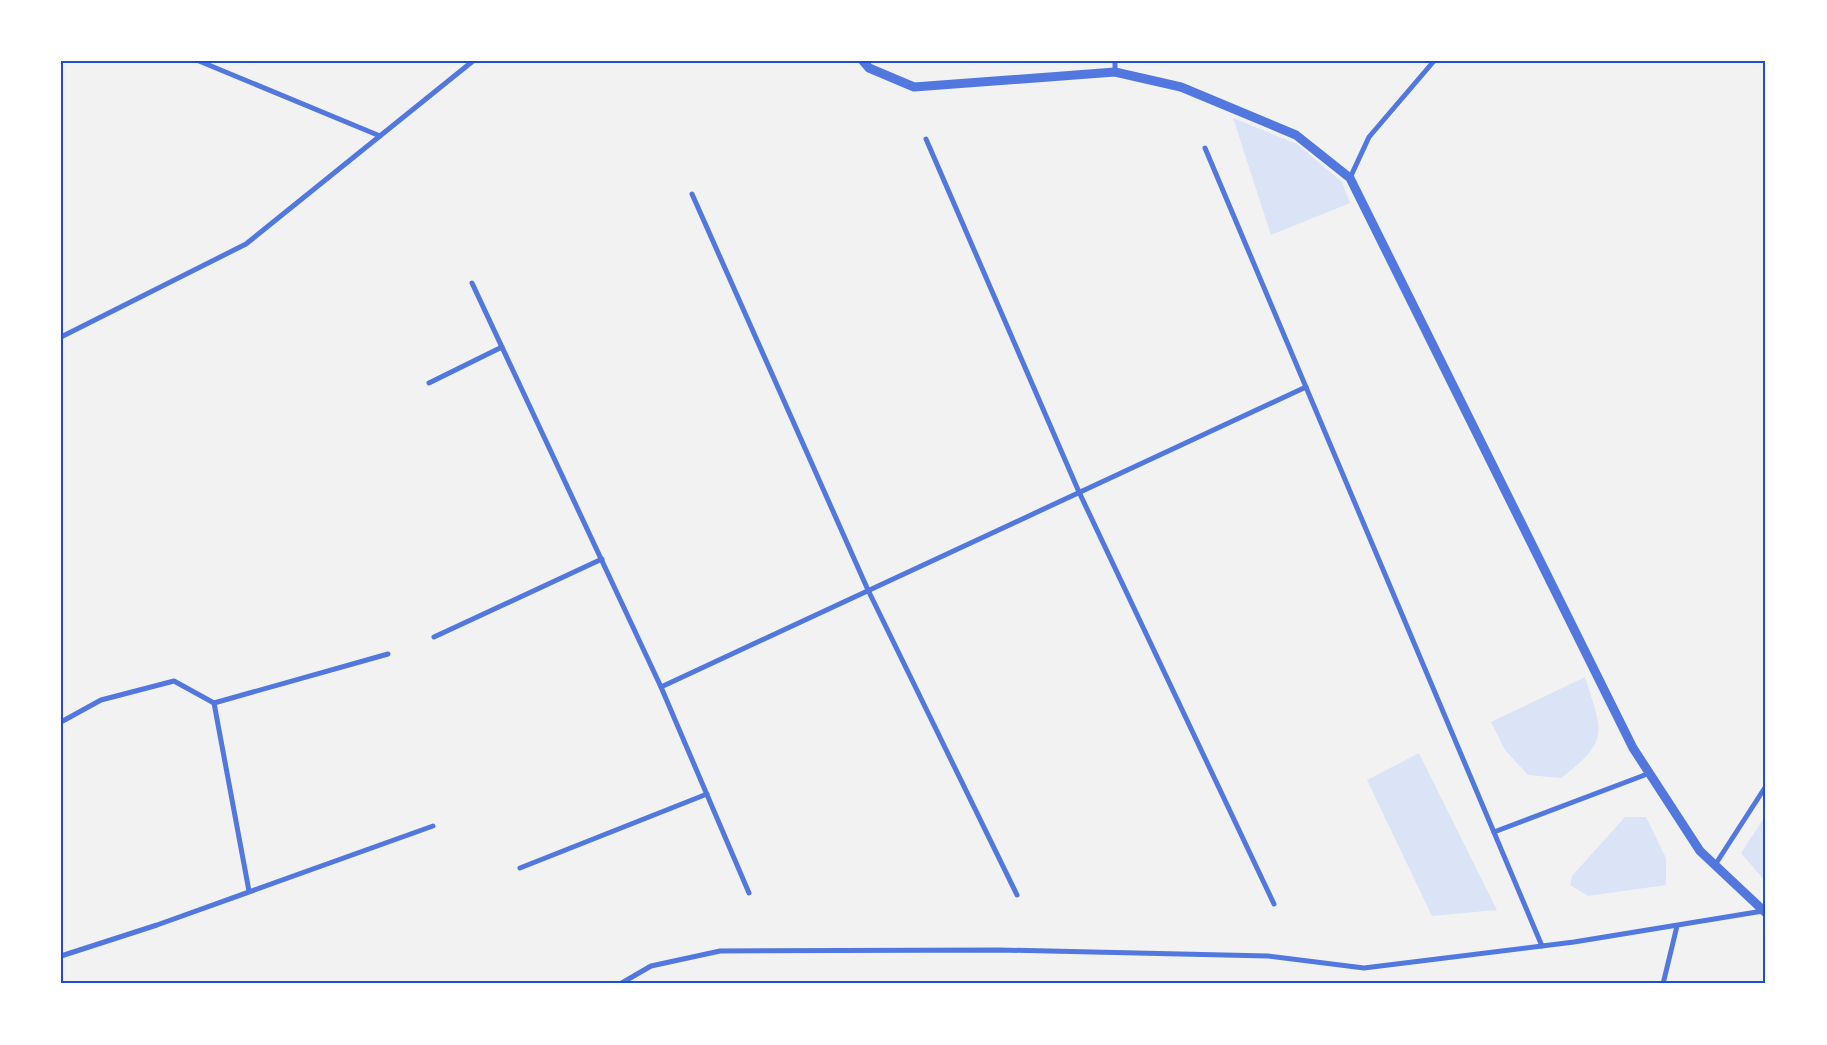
<svg xmlns="http://www.w3.org/2000/svg" width="1827" height="1045" viewBox="0 0 1827 1045" font-family="'Asap Condensed',sans-serif">
<style>
.green{fill:#dbe4f7}
.lines{fill:none;stroke-linecap:round;stroke-linejoin:round}
.minor{stroke:#5277de;stroke-width:5}
.tertiary{stroke:#5277de;stroke-width:9}
.neatline{fill:none;stroke:#1d4ed8;stroke-width:2}
</style>
<rect width="100%" height="100%" fill="#f2f2f2"/>
<g class="green">
<path d="M1233 118 1297 144 1342 182 1350 203 1271 235Z"/>
<path d="M1585 677C1602 732 1611 740 1561 778L1528 775 1505 750 1491 722Z"/>
<path d="M1419 753 1497 910 1432 916 1367 780Z"/>
<path d="M1766 815V882L1741 853Z"/>
<path d="M1625 817H1646L1666 858V885L1588 896 1570 885 1572 876Z"/>
</g>
<g class="lines">
<g class="minor">
<path d="M199 61 380 136"/>
<path d="M1115 72V61"/>
<path d="M926 139 1079 492 1274 904"/>
<path d="M1205 148 1542 946"/>
<path d="M1350 178 1369 137 1434 61"/>
<path d="M692 194 868 590 1017 895"/>
<path d="M472 283 661 687 749 893"/>
<path d="M61 337 246 244 473 61"/>
<path d="M429 383 502 347"/>
<path d="M434 637 602 559"/>
<path d="M661 687 1306 387"/>
<path d="M214 703 249 891"/>
<path d="M214 703 388 654"/>
<path d="M61 722 101 700 174 681 214 703"/>
<path d="M1494 832 1650 773"/>
<path d="M1715 865 1766 786"/>
<path d="M520 868 707 794"/>
<path d="M61 956 157 925 433 826"/>
<path d="M620 984 651 966 720 951 1000 950 1268 956 1364 968 1574 942 1763 911"/>
<path d="M1663 984 1677 926"/>
</g>
<path class="tertiary" d="M863 61 869 68 914 87 1115 72 1181 87 1296 135 1350 178 1633 748 1700 851 1766 913"/>
</g>
<rect width="1827" height="1045" fill="none" stroke="#ffffff" stroke-width="125"/>
<rect x="62" y="62" width="1702" height="920" class="neatline"/>
</svg>
